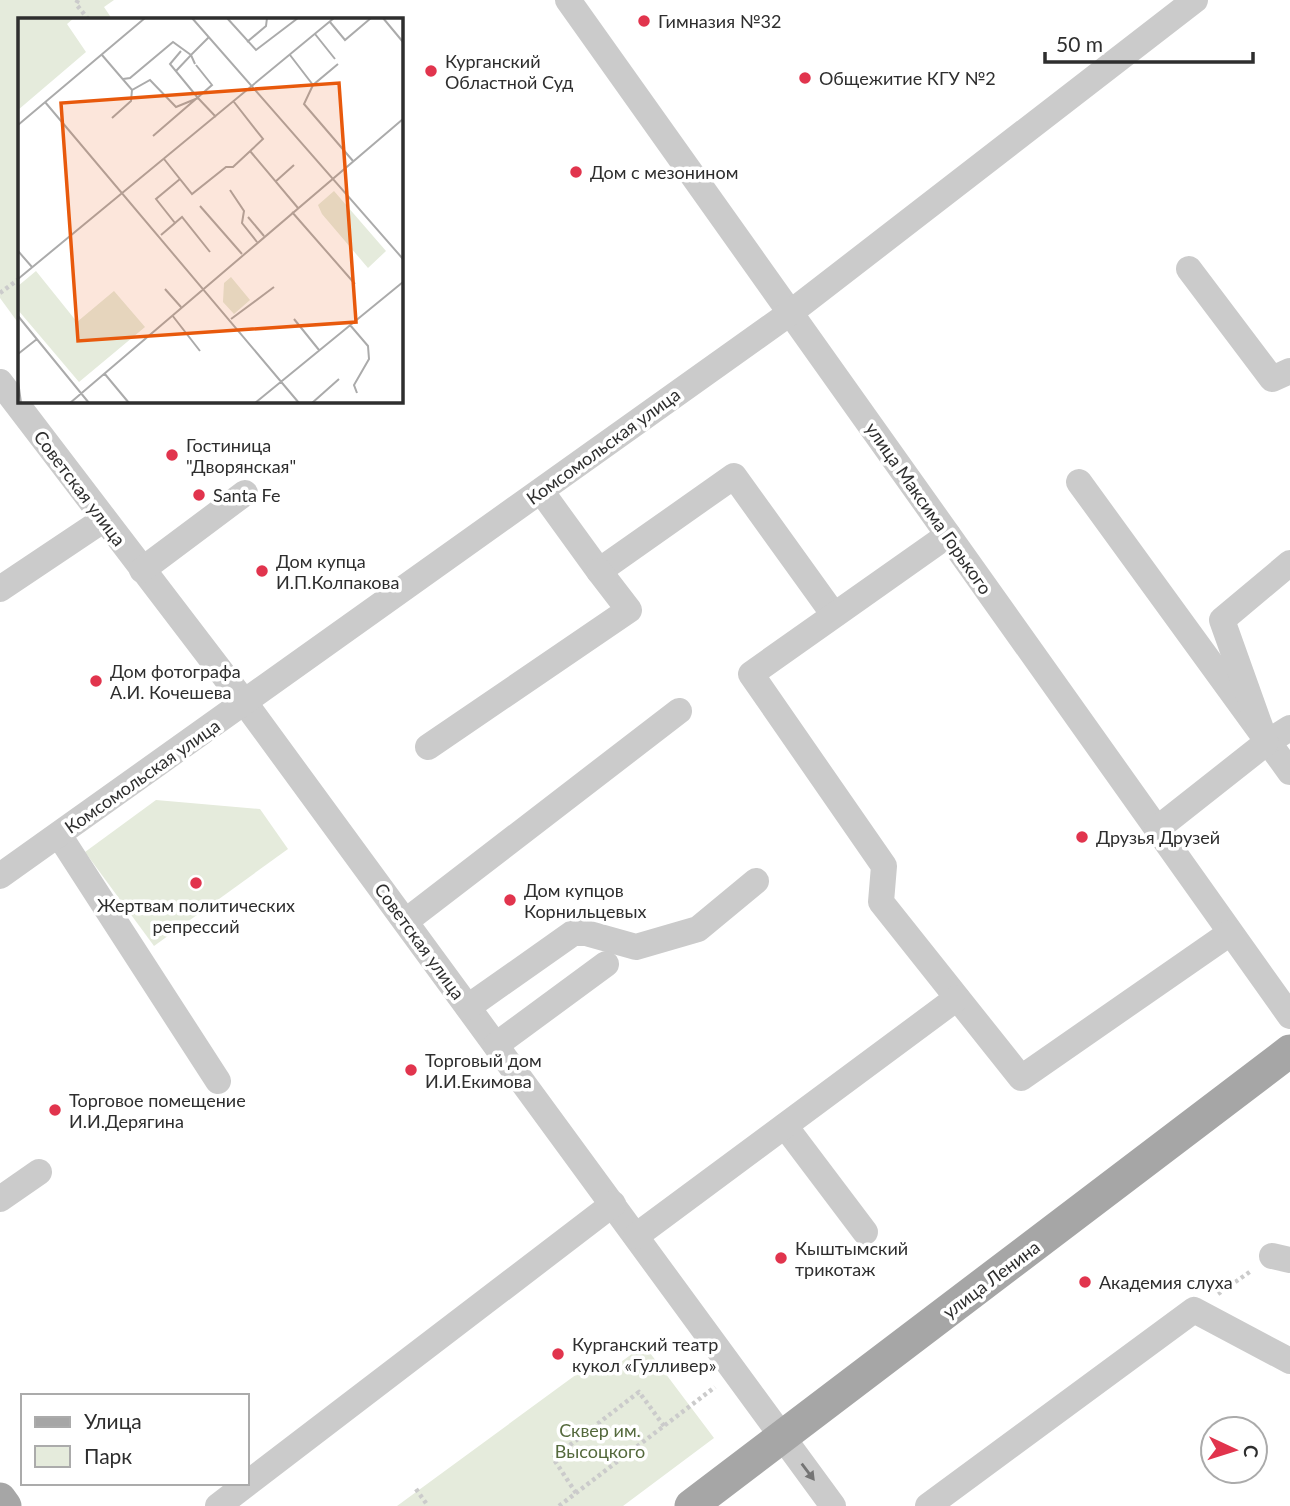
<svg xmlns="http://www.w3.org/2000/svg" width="1290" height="1506" viewBox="0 0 1290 1506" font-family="Lato,sans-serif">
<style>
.green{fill:#e5ebdc}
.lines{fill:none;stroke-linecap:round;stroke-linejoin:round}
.path{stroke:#cbcbcb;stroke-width:4.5;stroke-dasharray:3.5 3.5;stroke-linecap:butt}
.minor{stroke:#cbcbcb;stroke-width:26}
.major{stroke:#a6a6a6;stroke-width:33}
.oneway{fill:#757575}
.poi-dot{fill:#e1344d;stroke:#fff;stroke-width:2.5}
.labels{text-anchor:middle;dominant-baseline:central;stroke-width:7;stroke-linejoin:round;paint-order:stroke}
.poi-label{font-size:18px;fill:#2e2e2e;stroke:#fff;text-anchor:start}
.street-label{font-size:18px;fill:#2e2e2e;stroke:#fff}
.park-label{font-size:18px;fill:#54693c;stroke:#fff}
.inset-road{fill:none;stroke:#ababab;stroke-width:2}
.view{fill:#e8590c;fill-opacity:0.15;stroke:#e8590c;stroke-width:3.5}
.inset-edge{fill:none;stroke:#2e2e2e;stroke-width:3.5}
</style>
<rect width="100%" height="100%" fill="#fff"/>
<g class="green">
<path d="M0 0H114L104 7 112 19H19V324L0 298Z"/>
<path d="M156 800 260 809 288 849 154 946 85 852Z"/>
<path d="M644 1345 714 1438 623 1506H397L592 1363 602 1376Z"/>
</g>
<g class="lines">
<g class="path">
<path d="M78 0 76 4 88 19"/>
<path d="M0 293 19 279"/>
<path d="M1218 1294 1251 1271"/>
<path d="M416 1489 428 1506"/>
<path d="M576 1493 553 1458 639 1392 664 1426"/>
<path d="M559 1506 715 1387"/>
</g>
<g class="minor">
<path d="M568 0 1290 1016"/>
<path d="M1189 269 1272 379 1290 371"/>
<path d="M0 382 245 703 833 1506"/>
<path d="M1079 482 1290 772"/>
<path d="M541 491 599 571 734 476 834 615"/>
<path d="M948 535 751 674 884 866 881 902 1021 1078 1230 933"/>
<path d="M142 570 245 493"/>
<path d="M0 589 103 520"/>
<path d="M1266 743 1290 728"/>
<path d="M428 747 629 610 599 571"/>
<path d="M1157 829 1266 743 1222 620 1290 563"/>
<path d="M59 835 218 1081"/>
<path d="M0 876 790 313 1195 0"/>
<path d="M406 921 679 711"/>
<path d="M468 1007 573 933H586L636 947 698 929 756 881"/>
<path d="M496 1045 606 964"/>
<path d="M785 1126 865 1232"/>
<path d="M0 1199 39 1172"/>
<path d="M636 1236 957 998"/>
<path d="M1272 1256 1290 1260"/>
<path d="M218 1506 613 1204"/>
<path d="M928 1506 1194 1310 1290 1361"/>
</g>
<g class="major">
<path d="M0 1499 5 1506"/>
<path d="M691 1506 1290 1051"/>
</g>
</g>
<defs><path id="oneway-solid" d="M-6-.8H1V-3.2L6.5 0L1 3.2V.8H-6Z" transform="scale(1.75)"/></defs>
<use class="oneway" href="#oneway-solid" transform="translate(808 1472) rotate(53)"/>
<g class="poi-dot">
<circle cx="644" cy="21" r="7"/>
<circle cx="431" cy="71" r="7"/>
<circle cx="805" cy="78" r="7"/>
<circle cx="576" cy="172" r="7"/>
<circle cx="172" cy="455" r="7"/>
<circle cx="199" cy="495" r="7"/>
<circle cx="262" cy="571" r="7"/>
<circle cx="96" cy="681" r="7"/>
<circle cx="1082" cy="837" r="7"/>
<circle cx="196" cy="883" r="7"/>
<circle cx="510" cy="900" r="7"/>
<circle cx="411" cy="1070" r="7"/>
<circle cx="55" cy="1110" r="7"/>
<circle cx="781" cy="1258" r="7"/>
<circle cx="1085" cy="1282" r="7"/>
<circle cx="558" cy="1354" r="7"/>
</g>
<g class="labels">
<g class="poi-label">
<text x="658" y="21">Гимназия №32</text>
<text x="445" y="61">Курганский<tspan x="445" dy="21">Областной Суд</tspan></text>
<text x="819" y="78">Общежитие КГУ №2</text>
<text x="590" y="172">Дом с мезонином</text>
<text x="186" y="445">Гостиница<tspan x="186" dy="21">"Дворянская"</tspan></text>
<text x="213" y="495">Santa Fe</text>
<text x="276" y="561">Дом купца<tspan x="276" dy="21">И.П.Колпакова</tspan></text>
<text x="110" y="671">Дом фотографа<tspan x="110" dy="21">А.И. Кочешева</tspan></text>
<text x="1096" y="837">Друзья Друзей</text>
<text x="524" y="890">Дом купцов<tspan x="524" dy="21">Корнильцевых</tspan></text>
<text x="196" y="905" text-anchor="middle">Жертвам политических<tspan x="196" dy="21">репрессий</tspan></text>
<text x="425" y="1060">Торговый дом<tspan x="425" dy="21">И.И.Екимова</tspan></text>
<text x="69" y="1100">Торговое помещение<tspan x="69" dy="21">И.И.Дерягина</tspan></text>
<text x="795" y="1248">Кыштымский<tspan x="795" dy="21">трикотаж</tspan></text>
<text x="1099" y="1282">Академия слуха</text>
<text x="572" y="1344">Курганский театр<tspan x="572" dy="21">кукол «Гулливер»</tspan></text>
</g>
<g class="street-label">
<text transform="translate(603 446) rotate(-36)">Комсомольская улица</text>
<text transform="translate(80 488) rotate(53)">Советская улица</text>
<text transform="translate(929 508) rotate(55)">улица Максима Горького</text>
<text transform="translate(142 776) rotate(-35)">Комсомольская улица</text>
<text transform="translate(420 941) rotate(54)">Советская улица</text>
<text transform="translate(991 1279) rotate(-37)">улица Ленина</text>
</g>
<g class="park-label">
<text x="600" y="1430">Сквер им.<tspan x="600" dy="21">Высоцкого</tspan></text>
</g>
</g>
<g transform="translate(18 18)">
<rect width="385" height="385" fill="#fff"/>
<path d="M0 0H56L49 6 68 34 0 92ZM316 173 368 233 350 250 304 196 300 187ZM18 253 59 304 96 273 127 309 61 364 0 292V268ZM213 259 232 282 216 296 205 284 206 265Z" fill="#e5ebdc"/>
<path class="inset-road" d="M174 0 385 241M209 0 238 32 280 0M365 0 385 24M312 4 327 22 353 0M297 16 317 41M229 24 248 8 249 0M163 33 152 46 180 80M84 37 114 72 132 62 158 89 180 80 198 99M272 37 295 67M320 46 295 67 286 86 335 143M158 53 173 37 177 46M105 61 112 60 155 24 173 37 191 19M27 84 281 385M94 100 113 83 114 72M0 107 127 0M135 118 194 67 178 47M232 133 280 190M146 141 174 176 208 149H215L245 121 216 84M257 164 276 147M212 172 226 193 224 205 239 224M182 188 224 236M274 194 337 266M230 199 246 218M157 205 164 199 192 234M143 217 157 205 138 181 162 161M0 233 14 249M0 261 316 0M147 271 163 289M154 297 182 333M0 298 71 385M213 301 256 269M276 301 301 332M332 307 350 328 351 341 336 367 339 375M0 336 19 321M86 355 111 385M0 363 3 385M52 385 385 101M237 385 385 264M294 385 321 361"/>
<path class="view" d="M321 65 338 304 60 323 43 85Z"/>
<rect width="385" height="385" class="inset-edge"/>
</g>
<rect x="21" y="1394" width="228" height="91" fill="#ffffff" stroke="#ababab" stroke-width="2"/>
<rect x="35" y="1417" width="35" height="10" fill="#a6a6a6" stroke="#ababab" stroke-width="2"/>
<text x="84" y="1429" font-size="21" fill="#2e2e2e">Улица</text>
<rect x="35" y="1446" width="35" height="21" fill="#e5ebdc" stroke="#ababab" stroke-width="2"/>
<text x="84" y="1464" font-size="21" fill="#2e2e2e">Парк</text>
<g transform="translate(1234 1450) rotate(94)"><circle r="33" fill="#ffffff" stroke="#ababab" stroke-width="2"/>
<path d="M0-5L12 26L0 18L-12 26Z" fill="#e1344d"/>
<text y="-10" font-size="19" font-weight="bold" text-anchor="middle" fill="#2e2e2e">С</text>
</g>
<path d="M1045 52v10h208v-10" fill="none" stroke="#2e2e2e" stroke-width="3.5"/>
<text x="1056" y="52" font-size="21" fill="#2e2e2e" stroke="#ffffff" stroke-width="5" paint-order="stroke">50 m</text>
</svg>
